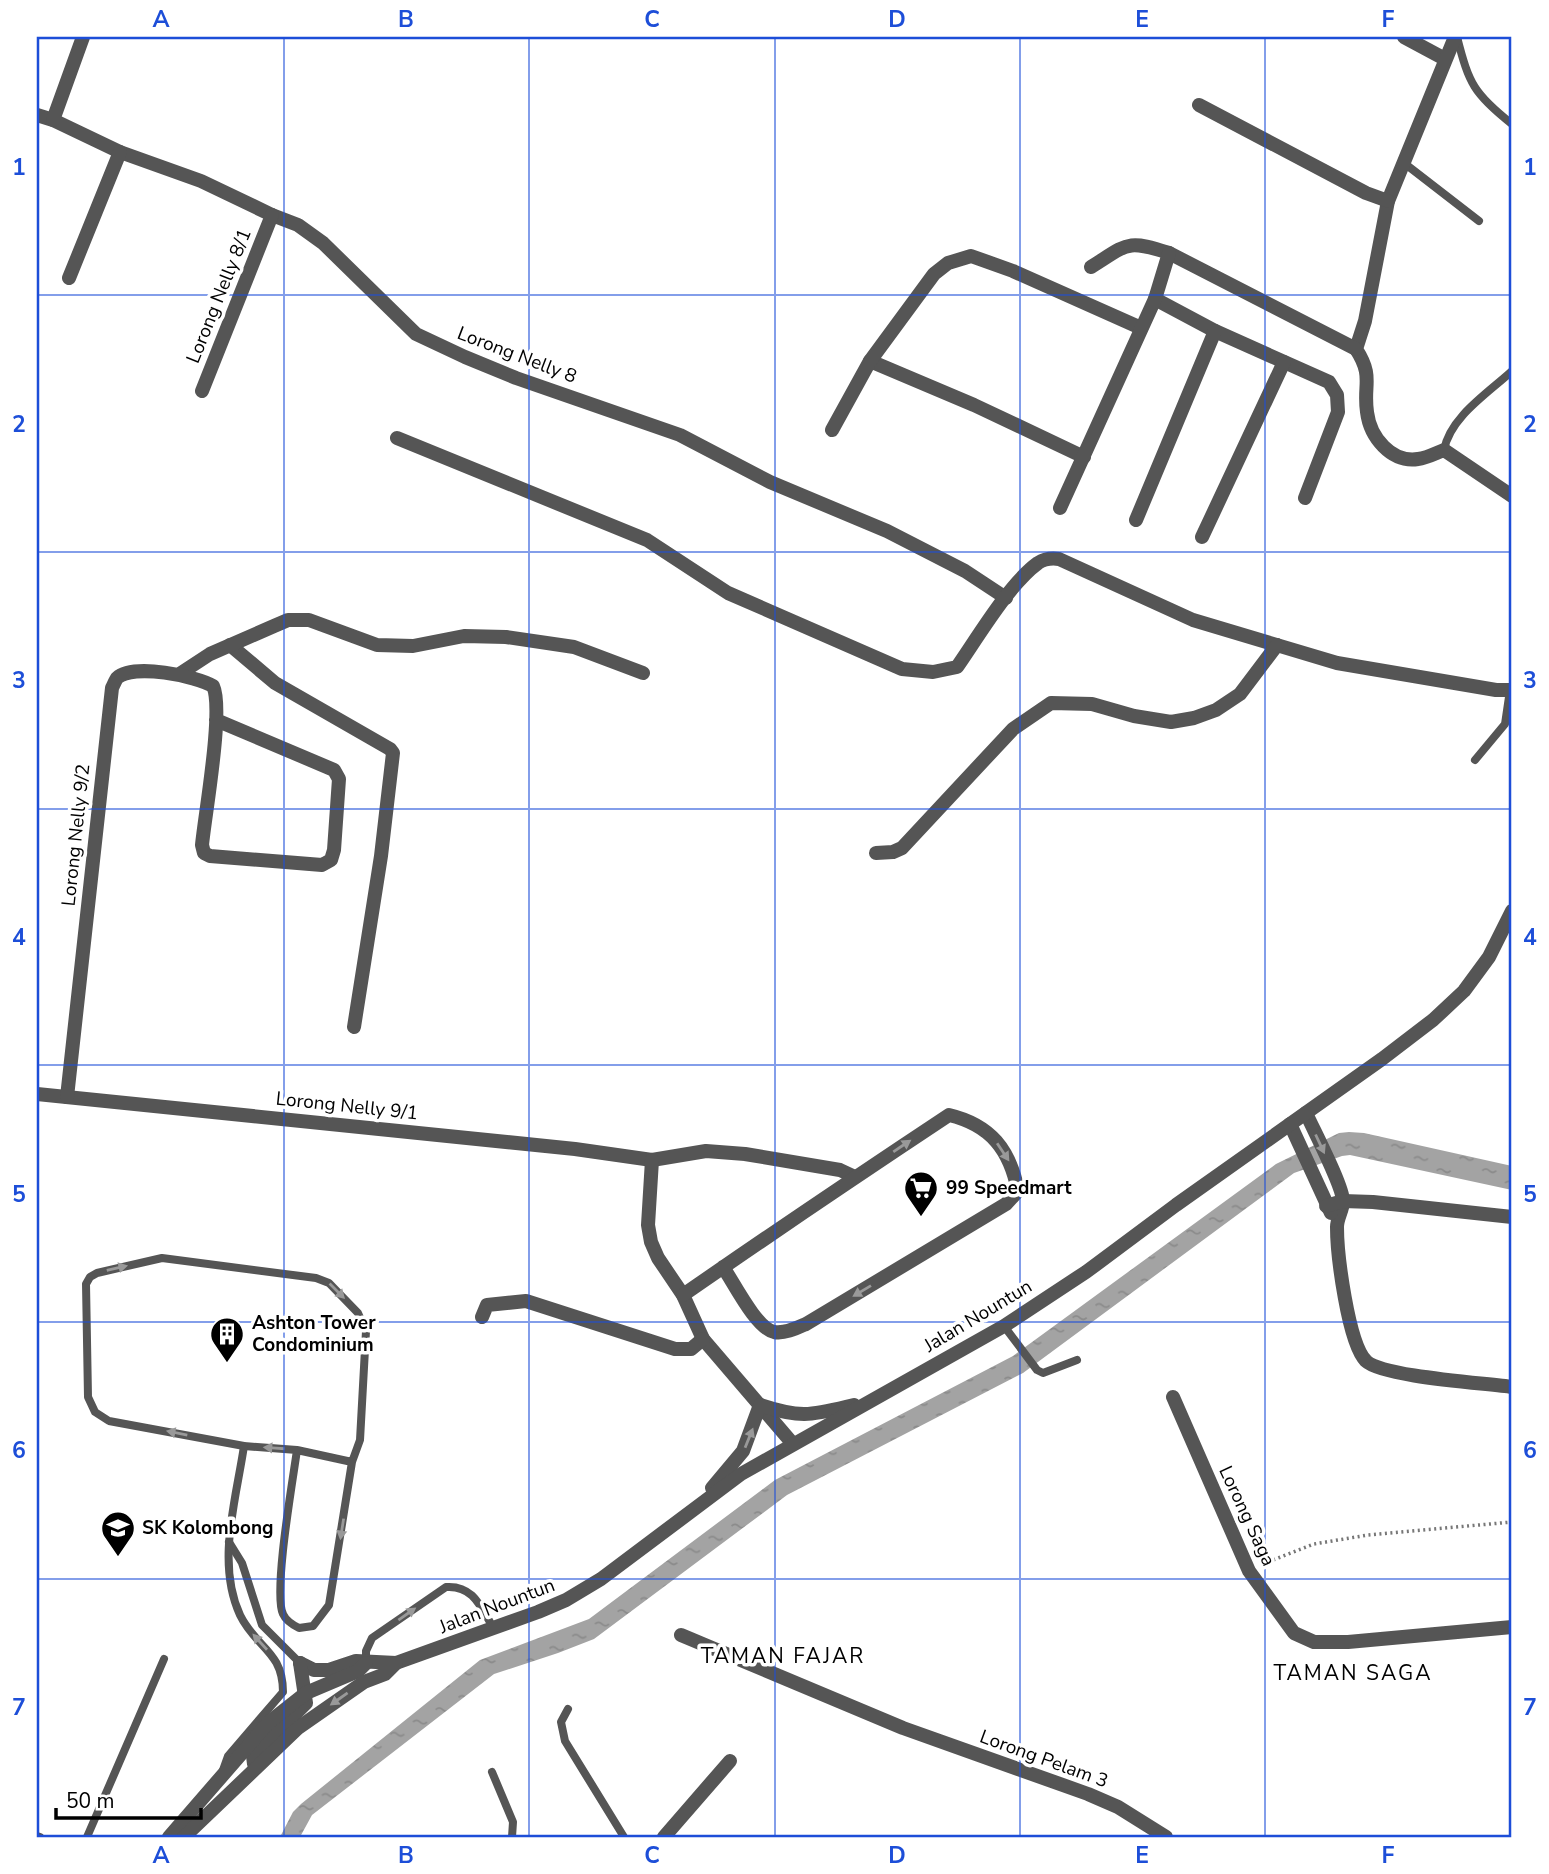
<svg xmlns="http://www.w3.org/2000/svg" width="1549" height="1874" viewBox="0 0 1549 1874" font-family="'Nunito Sans',sans-serif">
<style>
.water{fill:url(#water-ripples)}
.lines{fill:none;stroke-linecap:round;stroke-linejoin:round}
.path{stroke:#777;stroke-width:3.5;stroke-dasharray:2 3.5;stroke-linecap:butt}
.service{stroke:#555;stroke-width:8}
.minor{stroke:#555;stroke-width:14}
.tertiary{stroke:#555;stroke-width:14}
.oneway{fill:#999}
.grid{fill:none;stroke:#1d4ed8;stroke-width:2;stroke-opacity:0.55}
.labels{text-anchor:middle;dominant-baseline:central;stroke-width:7;stroke-linejoin:round;paint-order:stroke}
.street-label{font-size:19px;fill:#000;stroke:#fff}
.poi-label{font-size:19px;font-weight:bold;fill:#000;stroke:#fff;text-anchor:start}
.neighbourhood-label{font-size:21px;letter-spacing:2px;fill:#000;stroke:#fff}
.neatline{fill:none;stroke:#1d4ed8;stroke-width:2.5}
.grid-label{font-size:23px;text-anchor:middle;font-weight:bold;fill:#1d4ed8}
</style>
<defs>
<pattern id="water-ripples" width="26" height="14" patternUnits="userSpaceOnUse" patternTransform="scale(1.75)"><rect width="26" height="14" fill="#a3a3a3"/><path d="M2 4q2-2 4 0t4 0M15 11q2-2 4 0t4 0" fill="none" stroke="#8b8b8b"/></pattern>
</defs>
<rect width="100%" height="100%" fill="#fff"/>
<path class="water" d="M1349 1132 1364 1133 1512 1166V1190L1350 1155 1342 1156 1294 1173 1023 1373 787 1495 594 1639 558 1653 494 1674 312 1815 300 1837H280L293 1812 301 1804 480 1660 589 1619 775 1480 1013 1356 1276 1164 1339 1133Z"/>
<g class="lines">
<path class="path" d="M1263 1564 1314 1544 1368 1535 1512 1522"/>
<g class="service">
<path d="M1457 37C1469 84 1474 94 1512 124"/>
<path d="M1404 163 1479 221"/>
<path d="M1444 450C1450 417 1488 393 1512 371"/>
<path d="M1475 760 1505 724 1510 690"/>
<path d="M1004 1326 1037 1370 1043 1373 1077 1360"/>
<path d="M297 1450C293 1479 273 1593 283 1614 286 1621 293 1625 299 1628L313 1626 329 1605 352 1462 360 1440 366 1331 358 1313 329 1283 316 1278 162 1258 97 1273 90 1277 86 1284 88 1397 95 1412 109 1421 244 1446 297 1450 352 1462"/>
<path d="M229 1542 242 1563 262 1625 300 1663"/>
<path d="M366 1663V1651L372 1638 446 1587C474 1585 481 1608 494 1629"/>
<path d="M568 1709 561 1722 565 1741 624 1837"/>
<path d="M223 1770 228 1756 283 1692C283 1651 256 1648 240 1615 216 1563 236 1500 244 1446"/>
<path d="M492 1772 513 1822 512 1837"/>
<path d="M37 1836 40 1837"/>
<path d="M87 1837 164 1659"/>
</g>
<g class="minor">
<path d="M1404 37 1445 59"/>
<path d="M1455 37 1388 201 1365 321 1356 349C1374 377 1363 384 1367 412 1370 437 1391 463 1418 459 1427 458 1436 453 1444 450L1512 496"/>
<path d="M1199 105 1366 193 1388 201"/>
<path d="M37 115 53 120 120 152 201 181 272 215 298 225 323 243 416 334 465 357 516 378 680 435 770 482 887 531 965 571 1006 598"/>
<path d="M53 120 83 37"/>
<path d="M1091 267C1128 244 1126 239 1169 253L1356 349"/>
<path d="M69 278 120 152"/>
<path d="M1155 299 1215 331 1329 382 1337 395 1338 412 1305 498"/>
<path d="M870 361 974 405 1084 457"/>
<path d="M202 391 272 215"/>
<path d="M832 430 870 361 934 274 948 263 971 256 1013 271 1141 328"/>
<path d="M397 438 647 540 728 593 902 669 933 672 957 667C978 637 1009 584 1038 563 1044 559 1052 558 1059 559L1193 620 1337 663 1496 690H1512"/>
<path d="M1060 508 1155 299 1169 253"/>
<path d="M1136 520 1215 331"/>
<path d="M1202 537 1284 362"/>
<path d="M230 645 275 683 390 749 393 753 381 856 354 1027"/>
<path d="M181 673 210 654 274 626 288 620H309L377 645 413 646 464 636 506 637 574 647 643 673"/>
<path d="M876 853 893 852 902 848 1013 729 1051 703 1092 704 1134 716 1171 722 1194 718 1216 710 1240 694 1277 645"/>
<path d="M37 1094 575 1149 652 1160 706 1151 745 1154 840 1170 855 1177"/>
<path d="M67 1097 112 688C113 686 116 679 117 678 133 663 196 676 213 686 224 709 205 814 202 845L204 853 210 856 322 865 331 860 334 850 339 779 334 770 216 720"/>
<path d="M1306 1113C1314 1131 1343 1186 1343 1201 1343 1210 1337 1218 1337 1227 1337 1254 1348 1343 1366 1361 1383 1377 1485 1383 1512 1387"/>
<path d="M1290 1124 1331 1213"/>
<path d="M652 1160 648 1225 651 1242 658 1258 683 1295 703 1339 793 1444"/>
<path d="M1326 1206 1343 1201 1373 1202 1512 1217"/>
<path d="M683 1295C771 1234 860 1174 949 1115 991 1125 1010 1150 1018 1191L1006 1204 806 1324C797 1328 785 1334 774 1332 756 1328 734 1283 723 1267"/>
<path d="M482 1317 487 1305 526 1301 675 1349H691L703 1339"/>
<path d="M1173 1397 1249 1571 1294 1633 1314 1642H1348L1512 1627"/>
<path d="M681 1635 903 1728 1088 1794 1118 1807 1166 1837"/>
<path d="M664 1837 730 1761"/>
</g>
<g class="tertiary">
<path d="M712 1488 743 1451 760 1405C802 1419 812 1415 854 1405"/>
<path d="M300 1663 314 1670H329L356 1661 396 1663 538 1612 566 1600 601 1579 741 1474 1004 1326 1086 1272 1176 1205 1382 1059 1433 1020 1464 991 1489 957 1512 911"/>
<path d="M254 1764 253 1756 306 1703 300 1663"/>
<path d="M169 1837 268 1723 306 1693 358 1671 366 1663"/>
<path d="M184 1837 298 1728 364 1682 385 1674 396 1663"/>
</g>
</g>
<defs><path id="oneway-solid" d="M-6-.8H1V-3.2L6.5 0L1 3.2V.8H-6Z" transform="scale(1.75)"/></defs>
<g class="oneway">
<use href="#oneway-solid" transform="translate(1320 1144) rotate(65)"/>
<use href="#oneway-solid" transform="translate(902 1146) rotate(-34)"/>
<use href="#oneway-solid" transform="translate(1003 1152) rotate(56)"/>
<use href="#oneway-solid" transform="translate(117 1268) rotate(-13)"/>
<use href="#oneway-solid" transform="translate(337 1291) rotate(45)"/>
<use href="#oneway-solid" transform="translate(862 1291) rotate(149)"/>
<use href="#oneway-solid" transform="translate(177 1433) rotate(-169)"/>
<use href="#oneway-solid" transform="translate(749 1438) rotate(-68)"/>
<use href="#oneway-solid" transform="translate(274 1448) rotate(-176)"/>
<use href="#oneway-solid" transform="translate(342 1529) rotate(99)"/>
<use href="#oneway-solid" transform="translate(407 1614) rotate(-35)"/>
<use href="#oneway-solid" transform="translate(260 1642) rotate(-132)"/>
<use href="#oneway-solid" transform="translate(339 1699) rotate(145)"/>
</g>
<path class="grid" d="M284 37V1837M529 37V1837M775 37V1837M1020 37V1837M1265 37V1837M37 295H1512M37 552H1512M37 809H1512M37 1065H1512M37 1322H1512M37 1579H1512"/>
<defs>
<g id="supermarket-pin" transform="scale(1.75)"><path d="M0 17L-7.5 6A9.5 9.5 0 1 1 7.5 6Z" fill="#000" stroke="#fff"/><path d="M-6-5.5h2.5l.6 2H6L4.5 2H-2.5L-4.4-4H-6ZM-1.5 3.2a1.3 1.3 0 1 0 .1 0ZM3 3.2a1.3 1.3 0 1 0 .1 0Z" fill="#fff"/></g>
<g id="building-pin" transform="scale(1.75)"><path d="M0 17L-7.5 6A9.5 9.5 0 1 1 7.5 6Z" fill="#000" stroke="#fff"/><path d="M-4-6H4V6H1V3H-1V6H-4ZM-2.5-4.3h1.7v1.8h-1.7ZM.8-4.3h1.7v1.8H.8ZM-2.5-1h1.7V.8h-1.7ZM.8-1h1.7V.8H.8Z" fill="#fff"/></g>
<g id="school-pin" transform="scale(1.75)"><path d="M0 17L-7.5 6A9.5 9.5 0 1 1 7.5 6Z" fill="#000" stroke="#fff"/><path d="M0-5L7-2L0 1L-7-2ZM-4 1L0 2.5L4 1V4Q0 6-4 4Z" fill="#fff"/></g>
</defs>
<g fill-rule="evenodd">
<use href="#supermarket-pin" x="921" y="1188"/>
<use href="#building-pin" x="227" y="1334"/>
<use href="#school-pin" x="118" y="1528"/>
</g>
<g class="labels">
<g class="street-label">
<text transform="translate(219 296) rotate(-68)">Lorong Nelly 8/1</text>
<text transform="translate(517 355) rotate(21)">Lorong Nelly 8</text>
<text transform="translate(76 835) rotate(-84)">Lorong Nelly 9/2</text>
<text transform="translate(347 1106) rotate(6)">Lorong Nelly 9/1</text>
<text transform="translate(978 1316) rotate(-31)">Jalan Nountun</text>
<text transform="translate(1247 1516) rotate(65)">Lorong Saga</text>
<text transform="translate(497 1606) rotate(-21)">Jalan Nountun</text>
<text transform="translate(1044 1759) rotate(20)">Lorong Pelam 3</text>
</g>
<g class="poi-label">
<text x="946" y="1188">99 Speedmart</text>
<text x="252" y="1323">Ashton Tower<tspan x="252" dy="22">Condominium</tspan></text>
<text x="142" y="1528">SK Kolombong</text>
</g>
<g class="neighbourhood-label">
<text x="783" y="1656">TAMAN FAJAR</text>
<text x="1353" y="1673">TAMAN SAGA</text>
</g>
</g>
<rect width="1549" height="1874" fill="none" stroke="#ffffff" stroke-width="77"/>
<path d="M56 1808v10h145v-10" fill="none" stroke="#000000" stroke-width="3.5"/>
<text x="66" y="1808" font-size="21" fill="#000000" stroke="#ffffff" stroke-width="5" paint-order="stroke">50 m</text>
<rect x="38" y="38" width="1472" height="1798" class="neatline"/>
<g class="grid-label">
<text x="161" y="27">A</text>
<text x="406" y="27">B</text>
<text x="652" y="27">C</text>
<text x="897" y="27">D</text>
<text x="1142" y="27">E</text>
<text x="1388" y="27">F</text>
<text x="19" y="175">1</text>
<text x="1530" y="175">1</text>
<text x="19" y="432">2</text>
<text x="1530" y="432">2</text>
<text x="19" y="688">3</text>
<text x="1530" y="688">3</text>
<text x="19" y="945">4</text>
<text x="1530" y="945">4</text>
<text x="19" y="1202">5</text>
<text x="1530" y="1202">5</text>
<text x="19" y="1458">6</text>
<text x="1530" y="1458">6</text>
<text x="19" y="1715">7</text>
<text x="1530" y="1715">7</text>
<text x="161" y="1863">A</text>
<text x="406" y="1863">B</text>
<text x="652" y="1863">C</text>
<text x="897" y="1863">D</text>
<text x="1142" y="1863">E</text>
<text x="1388" y="1863">F</text>
</g>
</svg>
